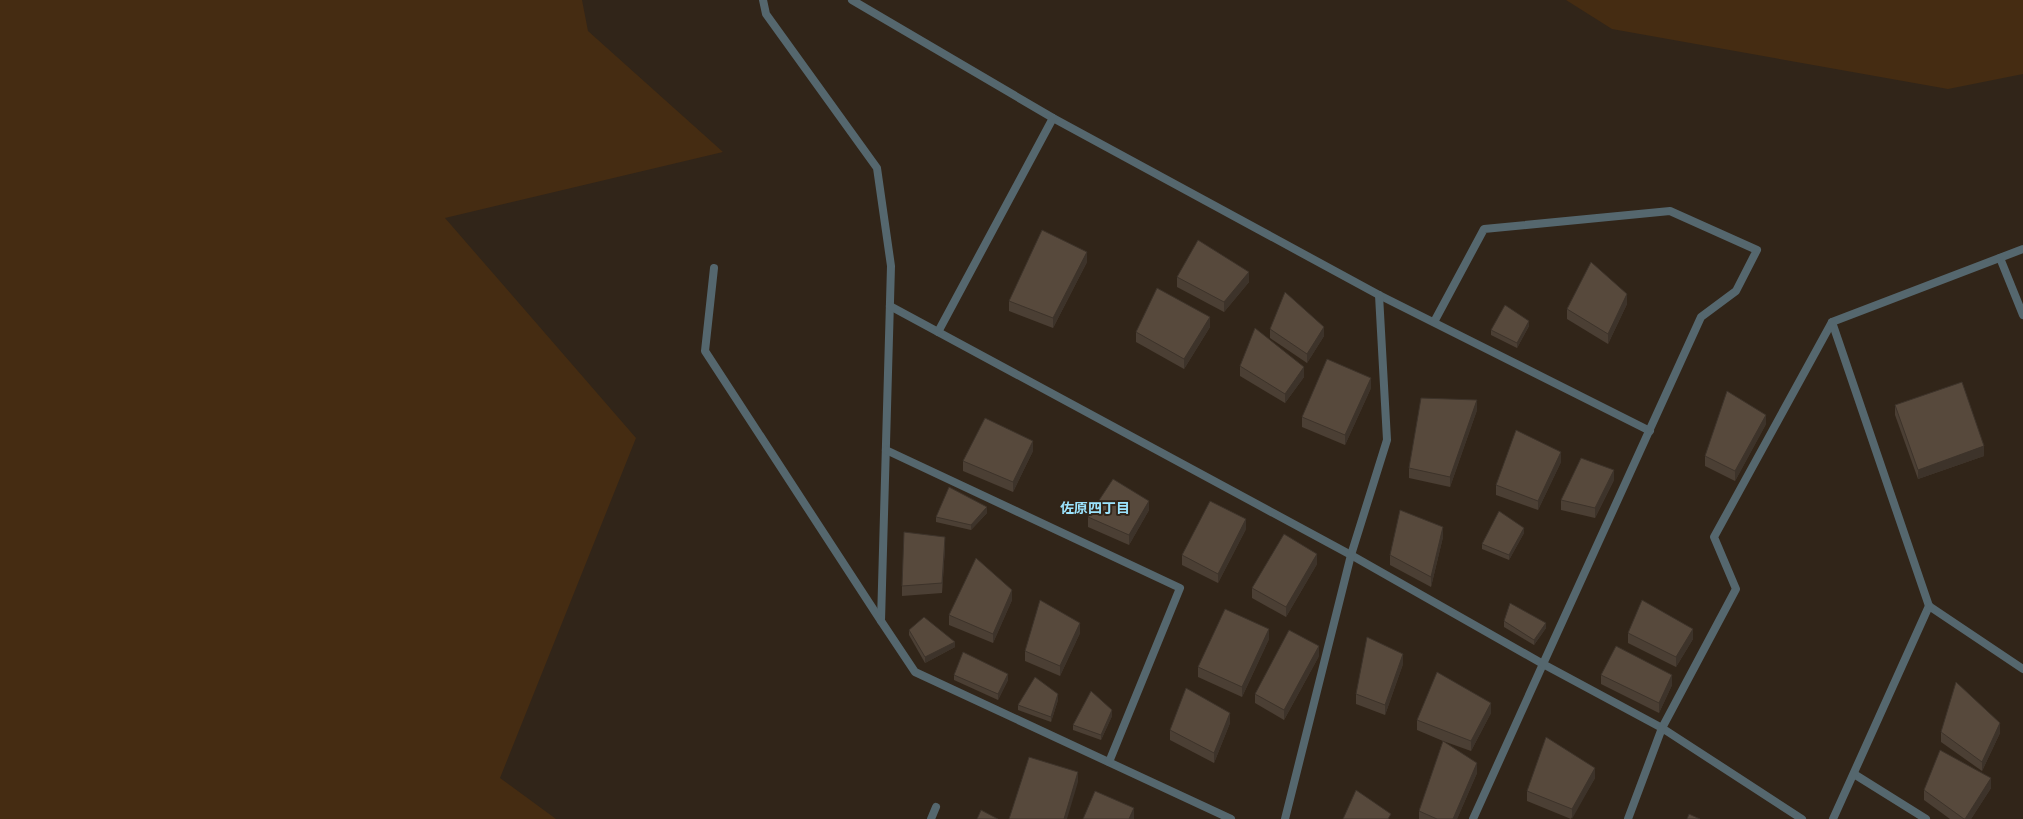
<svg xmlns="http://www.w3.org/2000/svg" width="2023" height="819" viewBox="0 0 2023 819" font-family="'PT Sans','Noto Sans JP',sans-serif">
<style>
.green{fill:#452c12}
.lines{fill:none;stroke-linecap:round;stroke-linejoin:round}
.minor{stroke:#55676e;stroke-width:8}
.wall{fill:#4b3f34}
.shaded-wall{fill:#3d332a}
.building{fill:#57493c;stroke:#3d332a}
.labels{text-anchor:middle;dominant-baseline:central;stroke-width:4;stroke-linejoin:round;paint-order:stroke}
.neighbourhood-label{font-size:14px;font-weight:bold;fill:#9be3fd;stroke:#312519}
</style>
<rect width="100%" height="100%" fill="#312519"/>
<g class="green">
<path d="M0 0H582L588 31 723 152 445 218 636 438 500 778 556 819H0Z"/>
<path d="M1566 0H2023V74L1948 89 1612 29Z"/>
</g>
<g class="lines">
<g class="minor">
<path d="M763 0 766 14 877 168 891 266 881 621 915 672 1231 819"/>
<path d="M852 0 1053 118 1379 295 1650 431"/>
<path d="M2000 258 2023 315"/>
<path d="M714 268 705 351 881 621"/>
<path d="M890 306 1351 555 1543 664 1473 819"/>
<path d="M1434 322 1484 229 1670 211 1757 250 1736 291 1701 317 1543 664 1662 728 1736 589 1714 537 1832 322 2023 249"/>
<path d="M1832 322 1929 606 2023 669"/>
<path d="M938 332 1053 118"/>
<path d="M886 450 1180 588 1109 762"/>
<path d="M1854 774 1926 819"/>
<path d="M931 819 936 807"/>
<path d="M1285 819 1351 555 1387 440 1379 295"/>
<path d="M1628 819 1662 728 1802 819"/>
<path d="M1833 819 1929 606"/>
</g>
</g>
<g class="wall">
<path d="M1087 262 1053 328 1009 311V301Z"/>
<path d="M1177 277 1249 282 1224 312 1177 287Z"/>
<path d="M1627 304 1608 344 1567 319V309Z"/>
<path d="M1529 326 1517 348 1491 335V330Z"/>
<path d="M1210 327 1184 369 1136 342V332Z"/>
<path d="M1270 329 1324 336 1307 363 1270 338Z"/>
<path d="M1240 366 1304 377 1285 403 1240 376Z"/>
<path d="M1371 388 1345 445 1302 427V417Z"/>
<path d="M1895 405 1984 456 1918 479 1895 415Z"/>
<path d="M1477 410 1450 487 1409 478V468Z"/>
<path d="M1766 424 1735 481 1705 466V456Z"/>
<path d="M1033 451 1013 492 963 471V461Z"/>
<path d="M1561 462 1538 510 1496 495V485Z"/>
<path d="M1614 480 1595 518 1561 510V500Z"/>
<path d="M1149 510 1129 545 1088 527V517Z"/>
<path d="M987 513 971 530 936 522V517Z"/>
<path d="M1246 529 1218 583 1182 565V555Z"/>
<path d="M1524 533 1509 560 1482 549V544Z"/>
<path d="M1443 537 1431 587 1390 565V555Z"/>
<path d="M945 547 942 593 902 596V586Z"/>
<path d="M1317 564 1286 617 1252 598V588Z"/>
<path d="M1012 600 993 643 949 625V615Z"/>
<path d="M1504 621 1546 628 1534 645 1504 627Z"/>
<path d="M909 630 955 647 925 663 909 635Z"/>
<path d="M1080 633 1060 676 1025 661V651Z"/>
<path d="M1628 633 1693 639 1676 667 1628 643Z"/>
<path d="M1269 639 1242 697 1198 677V667Z"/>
<path d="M1319 656 1284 720 1255 703V694Z"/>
<path d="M1403 664 1385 715 1356 704V694Z"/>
<path d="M954 675 1008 680 998 700 954 680Z"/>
<path d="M1601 675 1672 685 1659 713 1601 684Z"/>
<path d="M1058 700 1051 722 1018 710V705Z"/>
<path d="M1491 713 1471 751 1443 741 1477 773 1457 819H1419V811L1443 741 1417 730V720Z"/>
<path d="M1112 716 1101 740 1073 730V725Z"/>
<path d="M1230 723 1214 763 1170 740V730Z"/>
<path d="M1941 732 2000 733 1982 771 1941 742Z"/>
<path d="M1595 778 1571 819 1527 801V791Z"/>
<path d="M1991 788 1971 819H1950L1924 800V790Z"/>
</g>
<g class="shaded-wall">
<path d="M1087 252V262L1053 328V318Z"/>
<path d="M1249 272V282L1224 312V302Z"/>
<path d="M1627 294V304L1608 344V334Z"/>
<path d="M1210 317V327L1184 369V359Z"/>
<path d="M1529 321V326L1517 348V343Z"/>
<path d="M1324 327V336L1307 363V354Z"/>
<path d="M1304 367V377L1285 403V394Z"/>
<path d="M1371 378V388L1345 445V435Z"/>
<path d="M1477 400V410L1450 487V477Z"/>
<path d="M1766 415V424L1735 481V471Z"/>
<path d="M1033 441V451L1013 492V482Z"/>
<path d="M1984 446V456L1918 479V470Z"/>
<path d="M1561 452V462L1538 510V501Z"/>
<path d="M1614 470V480L1595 518V508Z"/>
<path d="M1149 501V510L1129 545V535Z"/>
<path d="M987 507V513L971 530V525Z"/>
<path d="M1246 519V529L1218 583V574Z"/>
<path d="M1443 527V537L1431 587V577Z"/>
<path d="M1524 528V533L1509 560V555Z"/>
<path d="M945 537V547L942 593V583Z"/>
<path d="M1317 554V564L1286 617V607Z"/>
<path d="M1012 590V600L993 643V634Z"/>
<path d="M1080 623V633L1060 676V666Z"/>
<path d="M1546 623V628L1534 645V640Z"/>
<path d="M1269 629V639L1242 697V687Z"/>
<path d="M1693 629V639L1676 667V657Z"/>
<path d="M955 642V647L925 663V657Z"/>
<path d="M1319 646V656L1284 720V710Z"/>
<path d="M1403 654V664L1385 715V705Z"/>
<path d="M1008 674V680L998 700V694Z"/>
<path d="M1672 675V685L1659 713V703Z"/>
<path d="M1058 694V700L1051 722V717Z"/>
<path d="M1491 703V713L1471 751V741Z"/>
<path d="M1112 710V716L1101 740V735Z"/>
<path d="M1230 713V723L1214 763V753Z"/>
<path d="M2000 723V733L1982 771V762Z"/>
<path d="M1477 763V773L1457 819H1453Z"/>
<path d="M1595 768V778L1572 819V809Z"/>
<path d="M1078 772V782L1067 819H1064Z"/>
<path d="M1991 778V788L1971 819H1965Z"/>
<path d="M1134 808V819H1129Z"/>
</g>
<g class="building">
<path d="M1042 230 1087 252 1053 318 1009 301Z"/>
<path d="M1198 240 1249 272 1224 302 1177 277Z"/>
<path d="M1591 262 1627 294 1608 334 1567 309Z"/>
<path d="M1157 288 1210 317 1184 359 1136 332Z"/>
<path d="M1285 292 1324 327 1307 354 1270 329Z"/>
<path d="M1505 305 1529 321 1517 343 1491 330Z"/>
<path d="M1255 328 1304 367 1285 394 1240 366Z"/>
<path d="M1327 359 1371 378 1345 435 1302 417Z"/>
<path d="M1962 382 1984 446 1918 470 1895 405Z"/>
<path d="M1727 391 1766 415 1735 471 1705 456Z"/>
<path d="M1421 398 1477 400 1450 477 1409 468Z"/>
<path d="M985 418 1033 441 1013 482 963 461Z"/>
<path d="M1516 430 1561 452 1538 501 1496 485Z"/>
<path d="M1581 458 1614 470 1595 508 1561 500Z"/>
<path d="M1113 479 1149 501 1129 535 1088 517Z"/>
<path d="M949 487 987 507 971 525 936 517Z"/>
<path d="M1210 501 1246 519 1218 574 1182 555Z"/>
<path d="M1400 510 1443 527 1431 577 1390 555Z"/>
<path d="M1499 511 1524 528 1509 555 1482 544Z"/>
<path d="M904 532 945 537 942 583 902 586Z"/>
<path d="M1284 534 1317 554 1286 607 1252 588Z"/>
<path d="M976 558 1012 590 993 634 949 615Z"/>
<path d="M1040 600 1080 623 1060 666 1025 651Z"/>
<path d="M1642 600 1693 629 1676 657 1628 633Z"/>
<path d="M1510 603 1546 623 1534 640 1504 621Z"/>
<path d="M1225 609 1269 629 1242 687 1198 667Z"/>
<path d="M924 617 955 642 925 657 909 630Z"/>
<path d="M1289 630 1319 646 1284 710 1255 694Z"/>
<path d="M1367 637 1403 654 1385 705 1356 694Z"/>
<path d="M1616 646 1672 675 1659 703 1601 675Z"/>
<path d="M963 652 1008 674 998 694 954 675Z"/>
<path d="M1437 672 1491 703 1471 741 1417 720Z"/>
<path d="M1035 677 1058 694 1051 717 1018 705Z"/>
<path d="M1956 682 2000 723 1982 762 1941 732Z"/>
<path d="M1186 688 1230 713 1214 753 1170 730Z"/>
<path d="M1091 691 1112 710 1101 735 1073 725Z"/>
<path d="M1546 737 1595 768 1572 809 1527 791Z"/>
<path d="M1443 741 1477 763 1453 819H1437L1419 811Z"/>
<path d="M1940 750 1991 778 1965 819H1964L1924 790Z"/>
<path d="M1029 757 1078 772 1064 819H1009Z"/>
<path d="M1356 790 1391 814 1388 819H1343Z"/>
<path d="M1095 791 1134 808 1129 819H1083Z"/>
<path d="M981 810 998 819H977Z"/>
<path d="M1689 814 1700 819H1687Z"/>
</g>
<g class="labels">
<g class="neighbourhood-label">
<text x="1095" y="508">佐原四丁目</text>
</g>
</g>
</svg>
